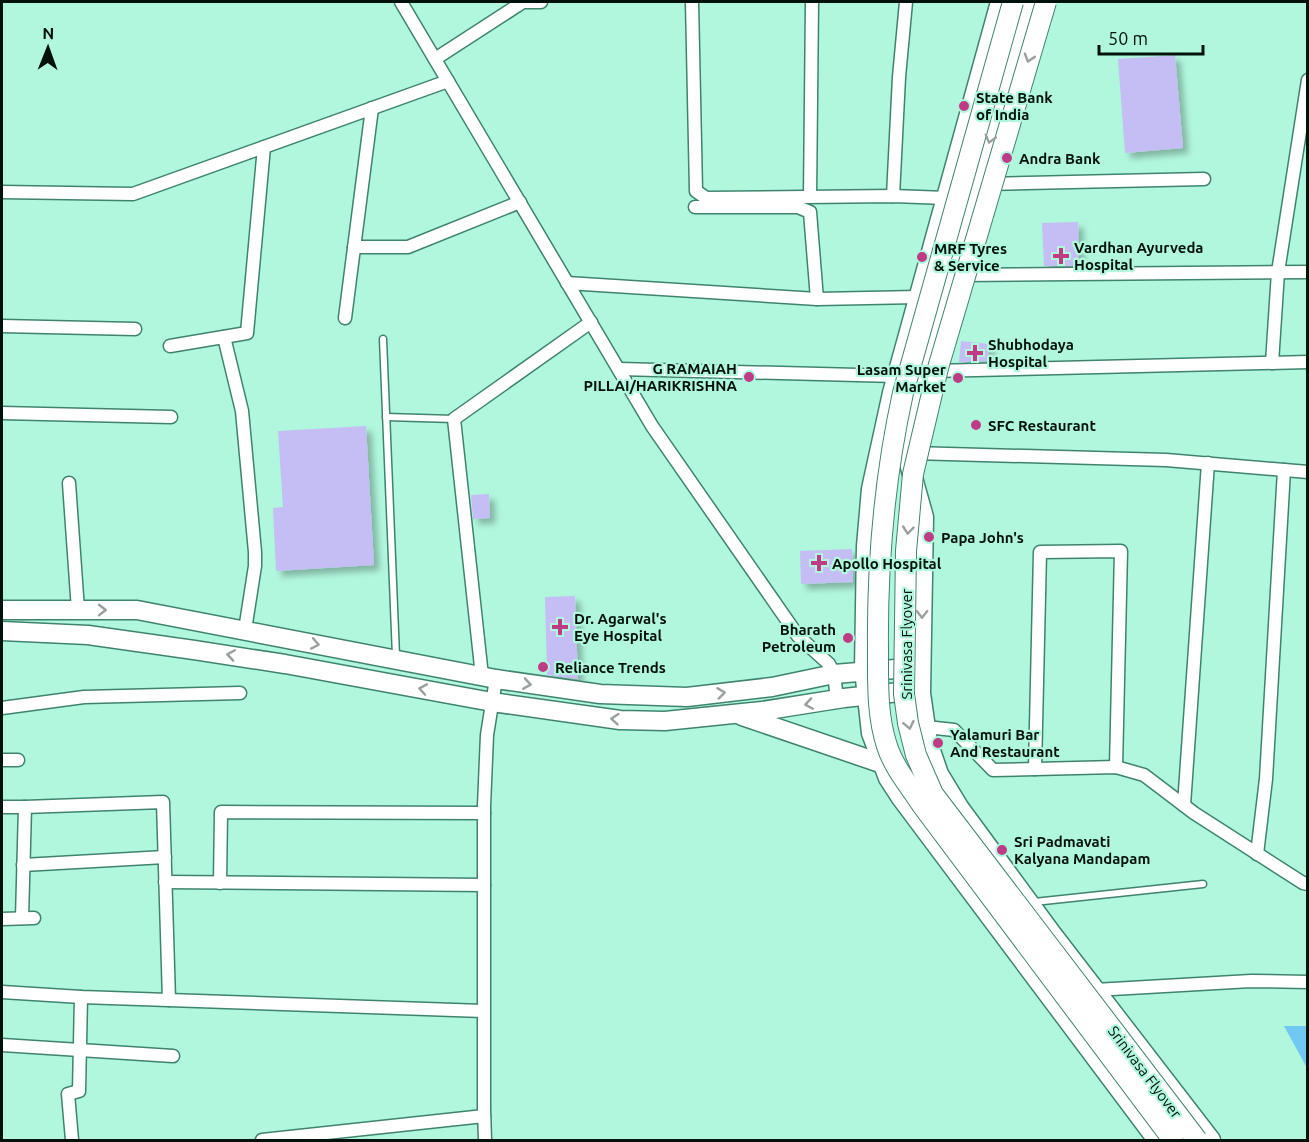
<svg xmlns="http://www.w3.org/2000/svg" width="1309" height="1142" viewBox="0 0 1309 1142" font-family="Ubuntu,sans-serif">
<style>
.water{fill:#71c9f3}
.building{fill:#c5bef5;filter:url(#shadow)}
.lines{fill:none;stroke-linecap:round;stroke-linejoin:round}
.lane-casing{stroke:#3f836e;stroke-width:9}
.street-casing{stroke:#3f836e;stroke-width:15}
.secondary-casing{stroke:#3f836e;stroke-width:21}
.lane{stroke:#fff;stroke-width:6}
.street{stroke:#fff;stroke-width:12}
.secondary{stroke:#fff;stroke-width:18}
.primary-bridge-casing{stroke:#3f836e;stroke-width:22;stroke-linecap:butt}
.primary-bridge{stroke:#fff;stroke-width:20}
.oneway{stroke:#99a09d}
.poi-dot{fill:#be3c84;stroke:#b1f7de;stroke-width:2}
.labels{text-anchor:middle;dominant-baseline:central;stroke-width:4.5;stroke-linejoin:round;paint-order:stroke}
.poi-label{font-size:15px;font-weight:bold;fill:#00120a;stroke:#b1f7de;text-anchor:start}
.street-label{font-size:15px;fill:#00120a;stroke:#b1f7de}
</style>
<defs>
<filter id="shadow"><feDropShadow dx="5.5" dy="5.5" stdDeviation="3" flood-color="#0004"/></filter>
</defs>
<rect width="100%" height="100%" fill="#b1f7de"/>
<path class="water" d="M1284 1026H1307V1068Z"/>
<g class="building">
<path d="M1175 55 1183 148 1125 153 1118 59Z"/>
<path d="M1078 222 1079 266H1044L1042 223Z"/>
<path d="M961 341 989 344 988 361 959 362Z"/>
<path d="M366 426 374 565 276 571 273 508 283 507 278 431Z"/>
<path d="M489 494 490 518 473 519 471 495Z"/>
<path d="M852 549 853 582 801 584 800 551Z"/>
<path d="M575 596 578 679 547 675 545 597Z"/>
</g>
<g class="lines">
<g class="lane-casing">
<g id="lane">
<path d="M383 339 396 656"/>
<path d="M386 417 454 419"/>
<path d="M1034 902 1203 884"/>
</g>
</g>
<g class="street-casing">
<g id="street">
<path d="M401 2 652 426 798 636 829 664 834 674 837 699"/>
<path d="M692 2 696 191 706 198 893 196 946 198"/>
<path d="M435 59 523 2H541"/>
<path d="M988 184 1204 179"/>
<path d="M2 192 133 194 448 81"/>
<path d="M893 196 899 77 906 2"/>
<path d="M810 197 812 2"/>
<path d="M695 207H798L810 212 817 299"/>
<path d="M354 247H408L520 202"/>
<path d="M959 275 1308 272"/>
<path d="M567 283 817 299 918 297"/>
<path d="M345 318 372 108"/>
<path d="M2 326 135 329"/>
<path d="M224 337 242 411 255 552V566L245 630"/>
<path d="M170 346 247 333 264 147"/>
<path d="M1272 363 1278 272 1308 80"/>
<path d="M619 369 896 376"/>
<path d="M933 371 1308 362"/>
<path d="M2 413 171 417"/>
<path d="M913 453 1166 460 1308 472"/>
<path d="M69 483 78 610"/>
<path d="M482 676 454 419 591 322"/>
<path d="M2 708 84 697 240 693"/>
<path d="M926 727 954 730 993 770 1116 767 1144 775 1194 813 1303 883 1308 884"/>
<path d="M2 760H18"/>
<path d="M1035 769 1040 552 1121 551 1116 767"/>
<path d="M1184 805 1208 463"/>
<path d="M2 807H25"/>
<path d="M1257 854 1266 779 1284 470"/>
<path d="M23 865 165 857"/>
<path d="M165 882 484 885"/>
<path d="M220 883 221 812 484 813"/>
<path d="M22 918 25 807 163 802 169 1000"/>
<path d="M2 919 34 918"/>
<path d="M1095 990 1251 981 1308 982"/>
<path d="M2 992 81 997 483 1011"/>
<path d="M2 1045 173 1056"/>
<path d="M72 1140 68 1094 79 1091 81 997"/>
<path d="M262 1140 484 1116"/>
<path d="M485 1140 484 1109V806L487 735 496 679"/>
</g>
</g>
<g class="secondary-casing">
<g id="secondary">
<path d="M1000 2 892 393 871 489 866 546 864 670 871 733 888 778 901 798 1157 1140"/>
<path d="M1029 2 926 371 909 431 906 453 924 517 921 693 928 742 939 774 959 807 1053 935 1211 1140"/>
<path d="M2 610H137L496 679 600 694 687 697 772 687 834 674 920 667"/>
<path d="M2 631 88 635 194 650 285 664 492 702 620 720 665 721 762 711 844 698 918 690"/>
<path d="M742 716 883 764"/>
</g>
</g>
<use href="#lane" class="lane"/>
<use href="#street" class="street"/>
<use href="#secondary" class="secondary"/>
<g class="primary-bridge-casing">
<g id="primary-bridge">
<path d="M1013 2 903 393C884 479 877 564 878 651 878 683 877 716 887 746 894 768 910 786 922 805L1173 1140"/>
<path d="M1046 2 938 368 913 474 906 551 904 694 908 723 916 755 933 794 1197 1140"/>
</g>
</g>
<use href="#primary-bridge" class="primary-bridge"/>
</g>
<defs><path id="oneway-chevron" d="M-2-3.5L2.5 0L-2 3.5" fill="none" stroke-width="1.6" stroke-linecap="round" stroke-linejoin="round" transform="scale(1.5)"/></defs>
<g class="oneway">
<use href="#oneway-chevron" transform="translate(1029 58) rotate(107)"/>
<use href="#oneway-chevron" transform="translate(990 139) rotate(106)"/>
<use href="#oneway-chevron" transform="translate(908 530) rotate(96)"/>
<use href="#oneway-chevron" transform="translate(102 610)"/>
<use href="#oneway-chevron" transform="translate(922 614) rotate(91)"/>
<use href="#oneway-chevron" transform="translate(315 644) rotate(11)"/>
<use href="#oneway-chevron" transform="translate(231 655) rotate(-171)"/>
<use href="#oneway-chevron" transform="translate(527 684) rotate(9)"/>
<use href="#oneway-chevron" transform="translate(423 689) rotate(-170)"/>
<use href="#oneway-chevron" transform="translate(721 693) rotate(-7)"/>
<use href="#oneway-chevron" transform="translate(809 704) rotate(171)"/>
<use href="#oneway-chevron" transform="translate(615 719) rotate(-175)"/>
<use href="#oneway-chevron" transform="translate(909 725) rotate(78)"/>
</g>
<g class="poi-dot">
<circle cx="964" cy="106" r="6"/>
<circle cx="1007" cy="158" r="6"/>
<path d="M1058 247h6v6h6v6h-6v6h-6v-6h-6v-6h6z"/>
<circle cx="922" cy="257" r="6"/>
<path d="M972 344h6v6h6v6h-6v6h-6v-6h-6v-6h6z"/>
<circle cx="749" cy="377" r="6"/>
<circle cx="958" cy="378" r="6"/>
<circle cx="976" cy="425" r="6"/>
<circle cx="929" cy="537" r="6"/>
<path d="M816 554h6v6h6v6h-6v6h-6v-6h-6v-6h6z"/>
<path d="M557 618h6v6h6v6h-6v6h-6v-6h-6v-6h6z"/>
<circle cx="848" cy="638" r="6"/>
<circle cx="543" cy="667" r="6"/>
<circle cx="938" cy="743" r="6"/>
<circle cx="1002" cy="850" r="6"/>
</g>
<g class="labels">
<g class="poi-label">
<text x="976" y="97">State Bank<tspan x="976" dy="17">of India</tspan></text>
<text x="1019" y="158">Andra Bank</text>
<text x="1074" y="247">Vardhan Ayurveda<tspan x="1074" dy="17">Hospital</tspan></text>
<text x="934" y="248">MRF Tyres<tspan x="934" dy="17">&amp; Service</tspan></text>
<text x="988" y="344">Shubhodaya<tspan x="988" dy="17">Hospital</tspan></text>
<text x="737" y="368" text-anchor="end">G RAMAIAH<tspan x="737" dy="17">PILLAI/HARIKRISHNA</tspan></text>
<text x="946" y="369" text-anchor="end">Lasam Super<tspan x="946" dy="17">Market</tspan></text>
<text x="988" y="425">SFC Restaurant</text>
<text x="941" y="537">Papa John's</text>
<text x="832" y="563">Apollo Hospital</text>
<text x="574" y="618">Dr. Agarwal's<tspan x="574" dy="17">Eye Hospital</tspan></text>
<text x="836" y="629" text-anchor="end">Bharath<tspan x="836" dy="17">Petroleum</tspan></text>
<text x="555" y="667">Reliance Trends</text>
<text x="950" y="734">Yalamuri Bar<tspan x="950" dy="17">And Restaurant</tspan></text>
<text x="1014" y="841">Sri Padmavati<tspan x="1014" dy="17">Kalyana Mandapam</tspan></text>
</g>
<g class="street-label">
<text transform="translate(906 644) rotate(-90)">Srinivasa Flyover</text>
<text transform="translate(1145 1072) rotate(53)">Srinivasa Flyover</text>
</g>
</g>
<rect width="1309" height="1142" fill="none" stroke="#00120a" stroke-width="6"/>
<g transform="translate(48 48) rotate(1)" stroke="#b1f7de" stroke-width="4.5" paint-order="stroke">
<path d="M0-4.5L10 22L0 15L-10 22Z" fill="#00120a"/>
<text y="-9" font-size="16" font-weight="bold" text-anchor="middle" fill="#00120a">N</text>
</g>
<path d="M1099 45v9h104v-9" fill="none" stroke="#00120a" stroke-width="3"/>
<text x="1108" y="45" font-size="18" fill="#00120a" stroke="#b1f7de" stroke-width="4.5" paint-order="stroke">50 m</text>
</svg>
